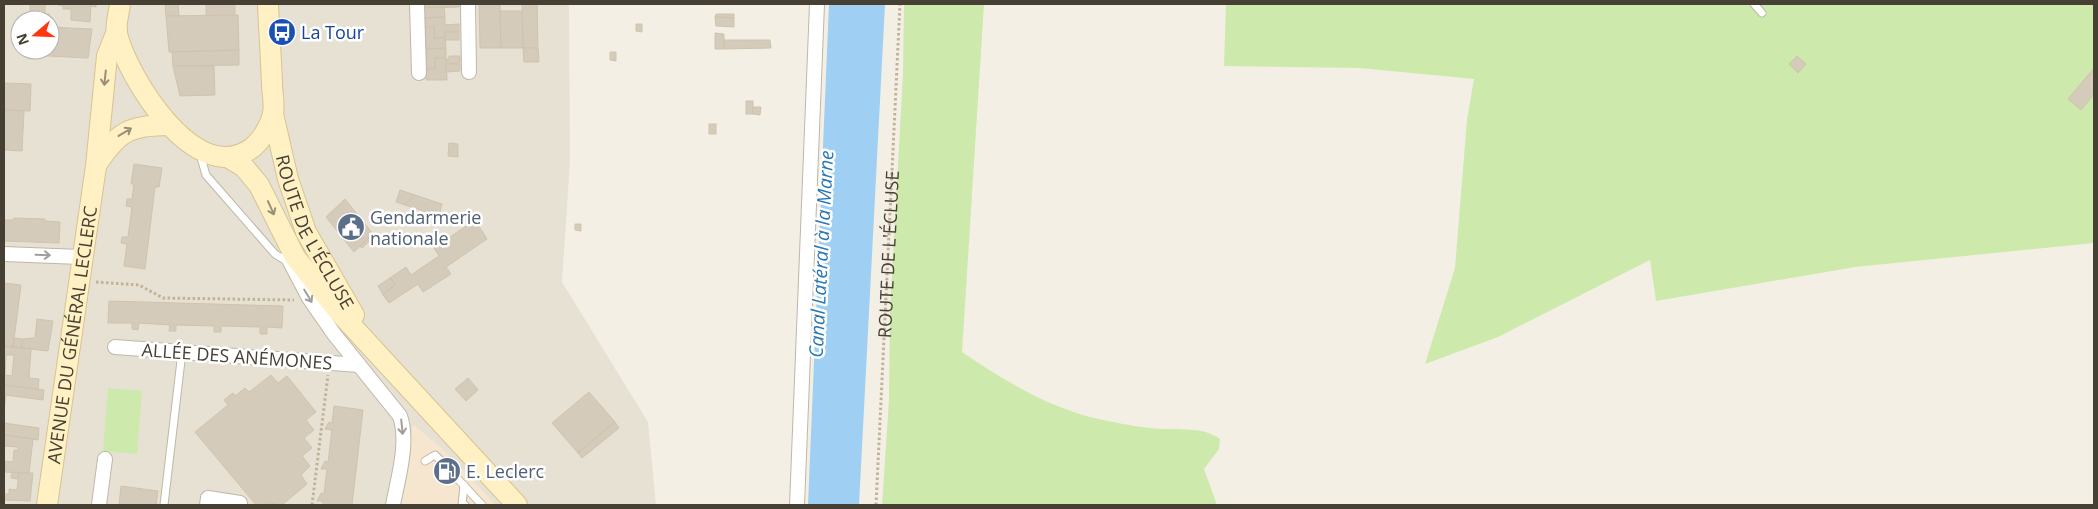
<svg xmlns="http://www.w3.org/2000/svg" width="2098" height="509" viewBox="0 0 2098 509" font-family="'Open Sans',sans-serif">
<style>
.residential{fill:#e7e1d3;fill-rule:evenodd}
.commercial{fill:#f6e6cf}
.green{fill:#cde9ac}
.water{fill:#9fcff3}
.building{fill:#d5cbba;stroke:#d0c3ad;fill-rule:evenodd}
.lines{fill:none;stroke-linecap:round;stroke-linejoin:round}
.service-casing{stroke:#bfb7a7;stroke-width:9}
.minor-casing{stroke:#bfb7a7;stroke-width:16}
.secondary-casing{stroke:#d5c493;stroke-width:22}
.path{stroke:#c1b398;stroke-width:3;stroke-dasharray:2.5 2.5;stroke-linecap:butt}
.service{stroke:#fff;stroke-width:7}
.minor{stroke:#fff;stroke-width:14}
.secondary{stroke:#fff1c3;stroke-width:20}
.oneway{stroke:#998f74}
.oneway2{stroke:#a29f9a}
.labels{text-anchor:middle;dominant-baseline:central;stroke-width:5;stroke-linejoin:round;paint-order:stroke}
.transit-label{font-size:18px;fill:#164399;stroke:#fff;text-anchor:start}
.service-label{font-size:18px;fill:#4e5e75;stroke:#fff;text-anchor:start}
.street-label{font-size:18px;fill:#463f34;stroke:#fff}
.water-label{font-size:19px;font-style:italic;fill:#2a79b5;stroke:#fff}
</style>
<rect width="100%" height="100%" fill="#f3efe5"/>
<path class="residential" d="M4 4H569L570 161 562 282 648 422 656 505H4ZM20 20H50V50H20Z"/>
<path class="commercial" d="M413 424 445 451 496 505H400Z"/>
<g class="green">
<path d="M904 4H984L962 352C1005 381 1044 405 1094 418 1112 422 1132 426 1150 428 1172 431 1202 425 1220 439L1219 449 1204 469 1217 505H882L889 400 890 311 903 74Z"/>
<path d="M1226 4H2094V243L1855 267 1656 301 1650 260 1498 337 1425 364 1455 268 1467 120 1474 79 1360 68 1224 66Z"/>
<path d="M108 388 142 391 137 454 103 451Z"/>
</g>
<path class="water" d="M829 4H885L859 505H808Z"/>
<g class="building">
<path d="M30 4H45V14H49V20H30Z"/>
<path d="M54 4H96V7L91 6 90 22 71 20V9H63V6Z"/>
<path d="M165 4H178L179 16H166Z"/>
<path d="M206 4H235V15L206 16Z"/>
<path d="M424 4H459V7L424 8Z"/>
<path d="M479 4H500L501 48H480Z"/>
<path d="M522 4H537L538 48H523Z"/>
<path d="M444 7 445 17 425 18 424 8Z"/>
<path d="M500 11H522L523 48H501Z"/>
<path d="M716 14H734V18L715 17Z"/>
<path d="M238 15 239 50 169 52 166 16Z"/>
<path d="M445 17V25L459 24V32H445V38H434V27H425V18Z"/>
<path d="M715 17 734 18V27L716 26Z"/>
<path d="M636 24H642V32L636 31Z"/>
<path d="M50 27 92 29 88 58 28 55V50H50Z"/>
<path d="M425 27H434V38H445L446 48 426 49Z"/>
<rect x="445" y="32" width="14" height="8"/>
<path d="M715 33 724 34V49H715Z"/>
<path d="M724 40H770L771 48 724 49Z"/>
<path d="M446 48V58H435V69H426V49Z"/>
<path d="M523 48H538L539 62H524Z"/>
<path d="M239 50V65L173 66 172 52Z"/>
<path d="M610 52H616V61L610 60Z"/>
<path d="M449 56H460V63L446 64V59H449Z"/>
<path d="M1797 56 1806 64 1798 73 1789 64Z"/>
<path d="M435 58H446L447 80H426V69H435Z"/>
<path d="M446 64H460V71L446 72Z"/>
<path d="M173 66H214L215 95 180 96Z"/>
<path d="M2094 68V94L2081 110 2068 99Z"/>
<path d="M4 83 31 84 30 111 4 110Z"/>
<rect x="746" y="101" width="7" height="13"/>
<path d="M753 107H761L760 115 753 114Z"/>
<path d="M4 110 24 111 22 151 4 150Z"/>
<rect x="709" y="124" width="7" height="10"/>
<path d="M449 143 458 144V157L448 156Z"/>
<path d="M134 164 162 168 159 187H155L145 269 124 266 127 244 121 243 122 237H128L132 207 126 206 127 199H132L134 184H131Z"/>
<path d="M400 190 415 195 405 205 396 202Z"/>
<path d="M415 195 442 204 439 216 405 205Z"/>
<path d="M345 199 373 234 354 252 326 217Z"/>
<path d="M14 218 45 219V221L60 222 59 243 4 241V220H13Z"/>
<path d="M475 220 487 239 446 267 451 274 423 292 418 284 389 303 383 295 395 284 390 278 406 267 411 275 439 256 434 248Z"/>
<path d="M575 224H581V231L575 230Z"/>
<path d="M373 234 375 236 362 248 360 246Z"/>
<path d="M390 278 395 284 383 295 378 286Z"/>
<path d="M4 283 21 285 13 347 4 346Z"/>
<path d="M109 301 283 306 282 328 267 327V334H260V327L221 326V332H214V326L176 325V331H169L170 325 139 323 138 330 132 329V323H108Z"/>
<path d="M37 319 53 321 48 351 21 348 23 339 35 338Z"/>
<path d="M14 338 23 339 21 348 13 347Z"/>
<path d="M4 346 31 349 29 378 39 379 38 390 4 385ZM6 355H14L12 376 5 375Z"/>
<path d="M271 375 278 383 287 376 316 412 306 420 314 430 304 438 312 448 302 456 310 466 301 475 307 484 282 505 269 503 256 505 195 432 228 405 224 400 233 393 235 396 245 388 249 392Z"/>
<path d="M468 378 478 390 466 401 455 389Z"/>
<path d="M4 385 44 390 43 400 6 395 4 410Z"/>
<path d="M589 392 615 422 578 453 552 423Z"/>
<path d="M334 406 363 410 352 505H323V501H317L321 493 324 494 327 469H321L325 461 328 462 332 430 325 429 329 422 332 423Z"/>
<path d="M4 410V423L39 428 38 440 4 435Z"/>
<path d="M615 422 619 428 582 458 578 453Z"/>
<path d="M4 435 33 439 29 473 4 472V461L13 462 14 450H18V447L4 446Z"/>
<path d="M447 460 459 473 451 480 439 468Z"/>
<path d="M12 472 19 473 18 479 11 478Z"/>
<path d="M19 473H33L30 501 4 500V494H9V489L17 490Z"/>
<path d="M121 486 158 491 156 505H119Z"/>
</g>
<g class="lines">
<g class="service-casing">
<g id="service">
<path d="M1754 4 1762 13"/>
<path d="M200 154 206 175 275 254 288 262"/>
<path d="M425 461 435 455 444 464"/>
<path d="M455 476 482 505"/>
<path d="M464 485 462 505H465"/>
<path d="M164 505 182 352"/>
</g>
</g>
<g class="minor-casing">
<g id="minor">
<path d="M417 4 419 73"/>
<path d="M468 4 469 72"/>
<path d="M4 254 81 257"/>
<path d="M288 258 309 298 334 334 400 416C409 443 398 478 393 505"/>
<path d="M115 347 359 365"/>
<path d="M99 505 105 459"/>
<path d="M207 505 208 498 240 503V505"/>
<path d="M797 505 817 4"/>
</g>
</g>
<g class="secondary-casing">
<g id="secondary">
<path d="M120 4C119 13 115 25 117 34 128 78 196 189 252 148 261 141 271 125 273 113 275 104 272 93 272 83 271 57 269 30 268 4"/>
<path id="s2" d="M273 114 288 179 306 232 354 315"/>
<path d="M229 158 244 167 259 185 295 257 339 312 517 505"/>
<path d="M97 164C118 132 129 125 169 125"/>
<path id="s3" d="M47 505 96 166 107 56 117 31"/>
</g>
</g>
<g class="path">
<path d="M96 282 139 285 163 298 294 300"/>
<path d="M312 505 328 375"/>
<path id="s1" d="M876 505 900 4"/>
</g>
<use href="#service" class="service"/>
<use href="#minor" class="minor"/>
<use href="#secondary" class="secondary"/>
</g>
<defs><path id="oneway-shaft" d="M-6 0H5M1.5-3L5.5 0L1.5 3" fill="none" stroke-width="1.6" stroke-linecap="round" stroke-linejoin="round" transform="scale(1.25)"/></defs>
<g class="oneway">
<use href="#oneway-shaft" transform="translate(105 78) rotate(96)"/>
<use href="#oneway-shaft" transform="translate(125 132) rotate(-31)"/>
<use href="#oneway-shaft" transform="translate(271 208) rotate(66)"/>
</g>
<g class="oneway2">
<use href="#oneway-shaft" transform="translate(43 255) rotate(2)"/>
<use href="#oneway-shaft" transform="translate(308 296) rotate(59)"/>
<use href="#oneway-shaft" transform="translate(402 427) rotate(84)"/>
</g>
<defs>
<g id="bus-disc" transform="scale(1.4375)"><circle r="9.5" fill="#1a4fb4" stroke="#fff"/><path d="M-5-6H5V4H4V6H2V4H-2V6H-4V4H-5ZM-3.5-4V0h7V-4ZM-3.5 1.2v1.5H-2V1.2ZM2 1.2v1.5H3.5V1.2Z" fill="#fff"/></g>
<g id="civic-disc" transform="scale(1.4375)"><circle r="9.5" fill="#5c6f8a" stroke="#fff"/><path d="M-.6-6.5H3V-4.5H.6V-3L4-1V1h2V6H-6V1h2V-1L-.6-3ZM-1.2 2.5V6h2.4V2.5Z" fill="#fff"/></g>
<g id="fuel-disc" transform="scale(1.4375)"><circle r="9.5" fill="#5c6f8a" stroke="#fff"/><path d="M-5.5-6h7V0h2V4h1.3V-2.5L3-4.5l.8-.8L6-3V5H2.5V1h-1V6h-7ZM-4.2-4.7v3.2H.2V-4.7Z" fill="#fff"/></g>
</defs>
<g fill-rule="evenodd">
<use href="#bus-disc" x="282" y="32"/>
<use href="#civic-disc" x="351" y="227"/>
<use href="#fuel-disc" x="447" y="471"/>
</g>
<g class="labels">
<g class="transit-label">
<text x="301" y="32">La Tour</text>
</g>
<g class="service-label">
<text x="370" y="217">Gendarmerie<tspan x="370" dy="21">nationale</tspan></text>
<text x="466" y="471">E. Leclerc</text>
</g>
<g class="street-label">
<text stroke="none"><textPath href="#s2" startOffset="126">ROUTE DE L'ÉCLUSE</textPath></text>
<text stroke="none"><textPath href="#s1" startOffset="251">ROUTE DE L'ÉCLUSE</textPath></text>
<text stroke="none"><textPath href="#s3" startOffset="172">AVENUE DU GÉNÉRAL LECLERC</textPath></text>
<text transform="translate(237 356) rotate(4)">ALLÉE DES ANÉMONES</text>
</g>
<g class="water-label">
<text transform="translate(821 254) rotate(-87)">Canal Latéral à la Marne</text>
</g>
</g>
<rect width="2098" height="509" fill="none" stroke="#463f34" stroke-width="10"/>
<g transform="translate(35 35) rotate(251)"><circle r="24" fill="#ffffff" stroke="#b5b2ae"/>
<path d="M0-4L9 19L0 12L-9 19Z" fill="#ff3710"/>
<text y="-8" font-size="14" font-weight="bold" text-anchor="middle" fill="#463f34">N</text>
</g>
</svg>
